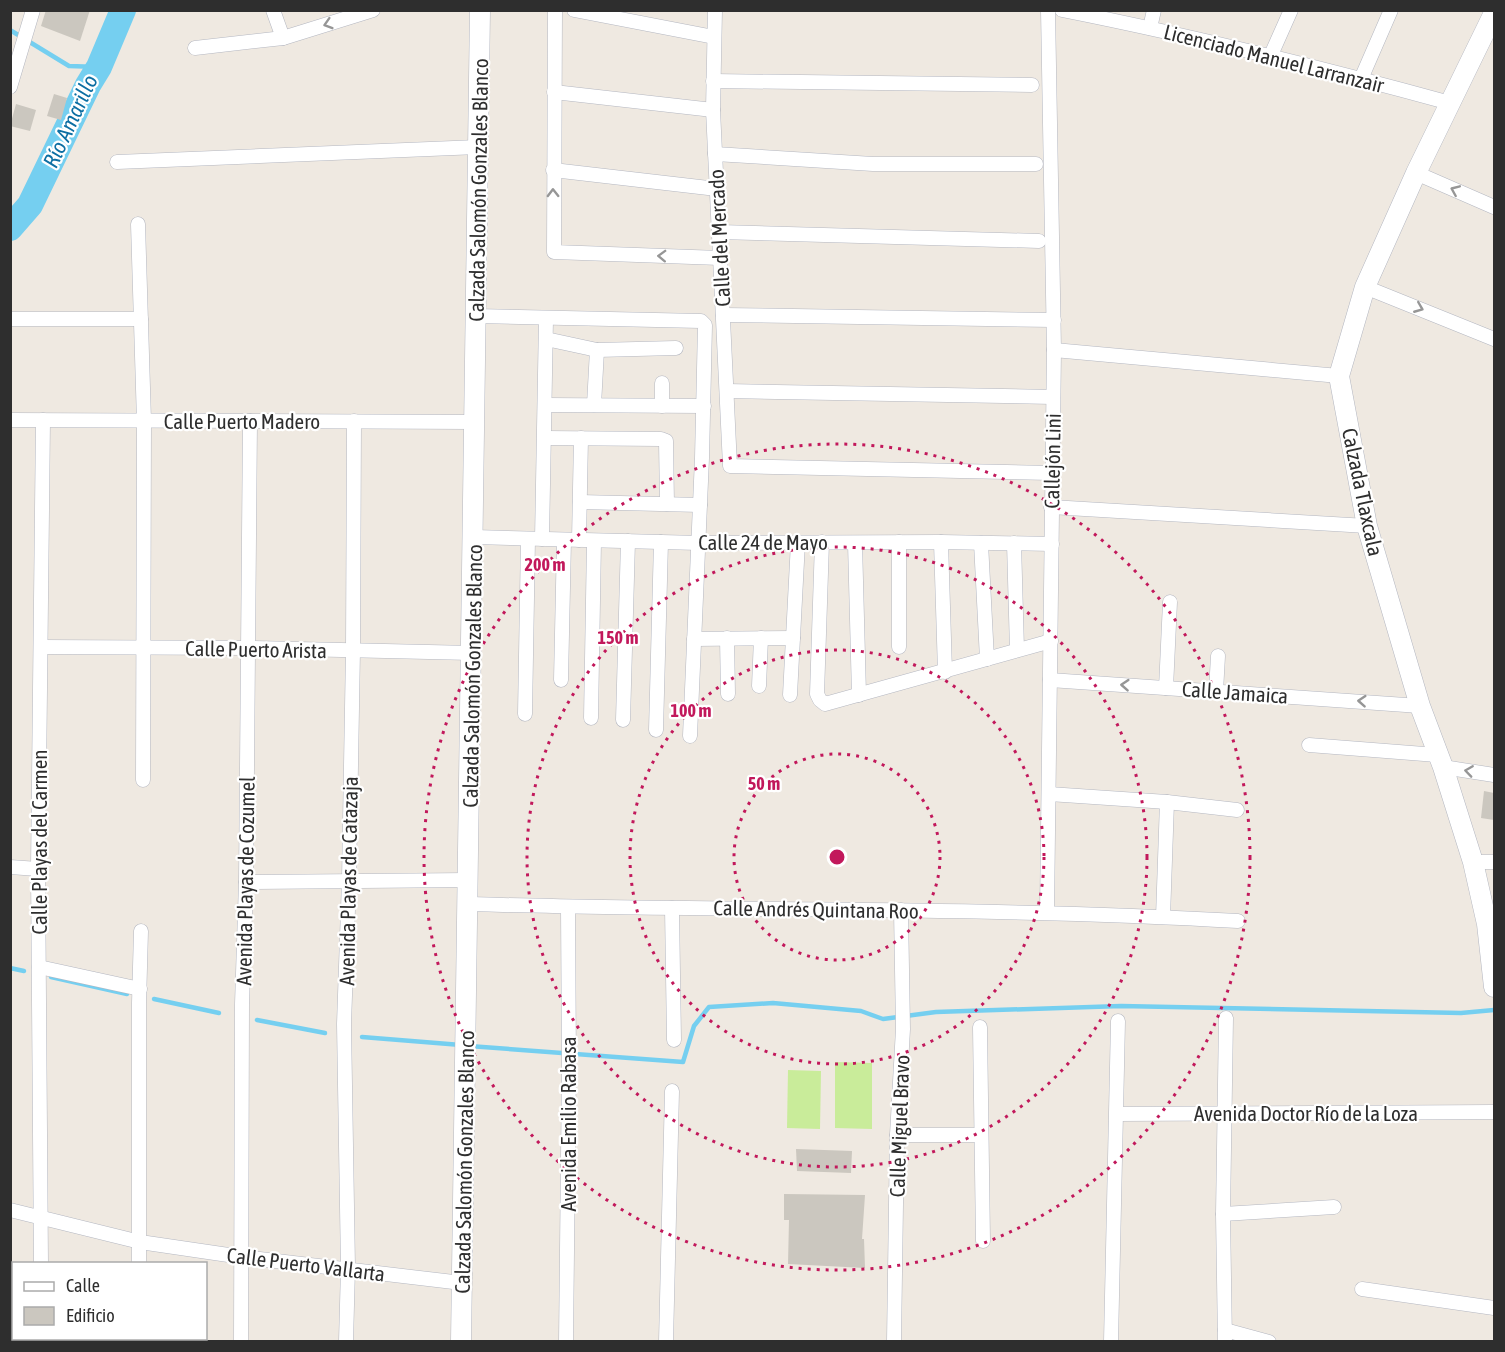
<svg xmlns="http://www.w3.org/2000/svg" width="1505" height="1352" viewBox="0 0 1505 1352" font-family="'Asap Condensed',sans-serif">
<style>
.pitch{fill:#c9ec9a}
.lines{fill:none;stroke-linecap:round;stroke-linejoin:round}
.stream{stroke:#75cff0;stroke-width:4.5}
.river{stroke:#75cff0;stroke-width:26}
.building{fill:#cbc7bf}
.street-casing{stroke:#b4b7c1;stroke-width:15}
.secondary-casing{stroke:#b4b7c1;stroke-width:21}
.street{stroke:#fff;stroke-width:14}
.secondary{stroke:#fff;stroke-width:20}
.oneway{stroke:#969696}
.ring{fill:none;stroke:#c2185b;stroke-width:3;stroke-dasharray:3 6}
.labels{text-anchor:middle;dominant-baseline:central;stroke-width:4.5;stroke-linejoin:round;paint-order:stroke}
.street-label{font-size:21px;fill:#2e2e2e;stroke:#fff}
.water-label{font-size:22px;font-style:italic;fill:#0d6fa3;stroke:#fff}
.centre{fill:#c2185b;stroke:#fff;stroke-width:3}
.ring-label{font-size:18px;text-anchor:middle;font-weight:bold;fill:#c2185b;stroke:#fff;stroke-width:4.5;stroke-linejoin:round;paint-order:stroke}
</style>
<rect width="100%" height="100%" fill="#efe9e1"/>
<g class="pitch">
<path d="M835 1062 872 1063V1129L835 1128Z"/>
<path d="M788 1070 821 1071 820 1129 787 1128Z"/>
</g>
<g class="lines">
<g class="stream">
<path d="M10 30 69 66 99 67"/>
<path d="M10 968 24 971"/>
<path d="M51 977 127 994"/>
<path d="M154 999 219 1013"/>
<path d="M257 1020 325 1033"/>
<path d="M362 1037 461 1045"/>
<path d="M469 1046 683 1062 694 1026 709 1007 773 1003 861 1011 883 1019 936 1012 1121 1006 1461 1013 1494 1010"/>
</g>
<path class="river" d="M10 228 30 205 88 85 99 67 123 10"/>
</g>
<g class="building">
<path d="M46 10H90L80 41 41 26Z"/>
<path d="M54 94 67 98 61 120 47 116Z"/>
<path d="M16 104 36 110 30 131 10 126Z"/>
<path d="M1484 791 1494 793V820L1481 818Z"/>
<path d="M796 1149 852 1151 851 1173 797 1171Z"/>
<path d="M784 1194 865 1195 862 1239H864L865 1268 788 1264 789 1220H784Z"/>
</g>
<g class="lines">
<g class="street-casing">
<g id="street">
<path d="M273 10 283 38"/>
<path d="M555 10 554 252 720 258"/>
<path d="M574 10 714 37"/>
<path d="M715 10 713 110 730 466 1051 473"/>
<path d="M1062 10C1193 36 1322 68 1450 103"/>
<path d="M1150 28 1154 10"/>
<path d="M195 48 283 38 373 10"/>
<path d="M1271 55 1291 10"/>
<path d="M1361 79 1391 10"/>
<path d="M713 81 1032 85"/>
<path d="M10 87 33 10"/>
<path d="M554 92 713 110"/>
<path d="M715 154 873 164H1036"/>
<path d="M117 162 478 147"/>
<path d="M553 170 717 189"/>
<path d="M1416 173 1494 207"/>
<path d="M138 224 144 421 143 780"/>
<path d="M719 232 1039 241"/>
<path d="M1365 287 1494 339"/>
<path d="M723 315 1054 320"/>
<path d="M476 316 701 321 705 325 702 458 690 736"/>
<path d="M10 319H141"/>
<path d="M546 339 597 350 676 348"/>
<path d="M1054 350 1339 376"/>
<path d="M662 383V406"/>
<path d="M727 391 1053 397"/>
<path d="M545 405 704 406"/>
<path d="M594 405 597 350"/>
<path d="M10 420 473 422"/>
<path d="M545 438 661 439 666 441 667 504"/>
<path d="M580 502 700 505"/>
<path d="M1051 507 1367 526"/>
<path d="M474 537 699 543 941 542 1052 544"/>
<path d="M542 539 546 319"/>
<path d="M579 540 581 438"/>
<path d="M822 542 817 694 820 700 825 704 1051 641"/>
<path d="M899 542V647"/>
<path d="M941 542 945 672"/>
<path d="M855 543 859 695"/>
<path d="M981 543 987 659"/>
<path d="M1014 543 1017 650"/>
<path d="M727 638 728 694"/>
<path d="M694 639 793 638"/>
<path d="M41 647 249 648 472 653"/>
<path d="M561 680 564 540"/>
<path d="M1050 680 1420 706"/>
<path d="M759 686 761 638"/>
<path d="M1166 688 1170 602"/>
<path d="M1216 691 1218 656"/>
<path d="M790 695 798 542"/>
<path d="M525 714 528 539"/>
<path d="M591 718 594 541"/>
<path d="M623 720 628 541"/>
<path d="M656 730 661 542"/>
<path d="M1309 745 1437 755"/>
<path d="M1443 767 1494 775"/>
<path d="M1049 794 1167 802 1237 810"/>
<path d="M1473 862H1494"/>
<path d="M10 867 38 869"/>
<path d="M246 882 468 880"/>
<path d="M469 904C725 912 982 906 1238 921"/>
<path d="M672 908 674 1040"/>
<path d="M1047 912 1054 350 1048 10"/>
<path d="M1163 917 1167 802"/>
<path d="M39 967 140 989"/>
<path d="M980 1027 983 1241"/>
<path d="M1117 1114 1494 1112"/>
<path d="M897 1135H981"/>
<path d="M10 1210 140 1242 242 1257 462 1283"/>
<path d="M1223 1214 1334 1207"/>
<path d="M41 1264 38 869 43 420"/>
<path d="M139 1264V1003L141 931"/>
<path d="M1362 1289 1494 1308"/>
<path d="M1225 1330 1269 1342"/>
<path d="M39 1342V1338"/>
<path d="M138 1342V1338"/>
<path d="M241 1342 242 1004 246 882 250 421"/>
<path d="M346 1342 348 1268 344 1024 349 880 353 650 354 421"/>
<path d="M566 1342 569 1067 568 907"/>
<path d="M666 1342 672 1091"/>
<path d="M894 1342 897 1135 903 1029 901 910"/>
<path d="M1111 1342 1118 1021"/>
<path d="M1225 1342 1223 1214 1226 1018"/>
</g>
</g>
<g class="secondary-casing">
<g id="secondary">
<path d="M1494 13 1416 173 1365 287 1339 376 1367 526 1420 706 1443 767 1473 862 1487 924 1494 987"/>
<path d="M461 1342 480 10"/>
</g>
</g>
<use href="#street" class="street"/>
<use href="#secondary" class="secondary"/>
</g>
<defs><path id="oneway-chevron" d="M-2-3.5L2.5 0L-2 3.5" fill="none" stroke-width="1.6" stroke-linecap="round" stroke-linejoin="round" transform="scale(1.5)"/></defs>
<g class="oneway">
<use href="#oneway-chevron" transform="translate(328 24) rotate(163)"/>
<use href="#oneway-chevron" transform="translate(1455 190) rotate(-157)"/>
<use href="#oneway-chevron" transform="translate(553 193) rotate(-91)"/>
<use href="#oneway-chevron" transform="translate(662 256) rotate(-178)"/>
<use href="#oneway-chevron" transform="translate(1419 308) rotate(22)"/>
<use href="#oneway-chevron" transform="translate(1125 685) rotate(-176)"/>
<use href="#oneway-chevron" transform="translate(1362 701) rotate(-176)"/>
<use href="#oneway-chevron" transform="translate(1469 771) rotate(-172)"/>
</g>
<g class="ring">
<circle cx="837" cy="857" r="103"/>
<circle cx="837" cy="857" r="207"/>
<circle cx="837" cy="857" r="310"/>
<circle cx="837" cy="857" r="413"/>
</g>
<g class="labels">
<g class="street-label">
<text transform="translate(1274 58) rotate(14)">Licenciado Manuel Larranzair</text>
<text transform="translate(478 190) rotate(-89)">Calzada Salomón Gonzales Blanco</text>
<text transform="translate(719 238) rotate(-93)">Calle del Mercado</text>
<text x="242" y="421">Calle Puerto Madero</text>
<text transform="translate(1052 461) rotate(-89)">Callejón Lini</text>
<text transform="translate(1363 492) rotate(78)">Calzada Tlaxcala</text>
<text x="763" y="542">Calle 24 de Mayo</text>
<text transform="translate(256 649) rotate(1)">Calle Puerto Arista</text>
<text transform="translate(472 676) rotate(-89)">Calzada Salomón Gonzales Blanco</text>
<text transform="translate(1235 692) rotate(4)">Calle Jamaica</text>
<text transform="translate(39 842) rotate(-90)">Calle Playas del Carmen</text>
<text transform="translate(245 881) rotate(-89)">Avenida Playas de Cozumel</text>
<text transform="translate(348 881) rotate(-89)">Avenida Playas de Catazaja</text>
<text transform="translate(816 909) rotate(1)">Calle Andrés Quintana Roo</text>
<text x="1306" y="1113">Avenida Doctor Río de la Loza</text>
<text transform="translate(568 1124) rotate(-90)">Avenida Emilio Rabasa</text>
<text transform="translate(899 1126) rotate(-88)">Calle Miguel Bravo</text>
<text transform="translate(464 1162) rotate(-89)">Calzada Salomón Gonzales Blanco</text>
<text transform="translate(306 1264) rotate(7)">Calle Puerto Vallarta</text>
</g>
<g class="water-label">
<text transform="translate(70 121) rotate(-65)">Río Amarillo</text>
</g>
</g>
<circle cx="837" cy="857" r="9" class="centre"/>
<g class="ring-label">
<text x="545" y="571">200 m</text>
<text x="618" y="644">150 m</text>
<text x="691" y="717">100 m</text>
<text x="764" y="790">50 m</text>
</g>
<rect width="1505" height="1352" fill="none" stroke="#2e2e2e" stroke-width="24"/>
<rect x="12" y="1262" width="195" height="78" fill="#ffffff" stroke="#ababab" stroke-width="1.5"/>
<rect x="24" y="1282" width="30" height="9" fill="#ffffff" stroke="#ababab" stroke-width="1.5"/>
<text x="66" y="1292" font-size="18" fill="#2e2e2e">Calle</text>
<rect x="24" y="1307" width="30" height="18" fill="#cbc7bf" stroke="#ababab" stroke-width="1.5"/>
<text x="66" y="1322" font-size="18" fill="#2e2e2e">Edificio</text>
</svg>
